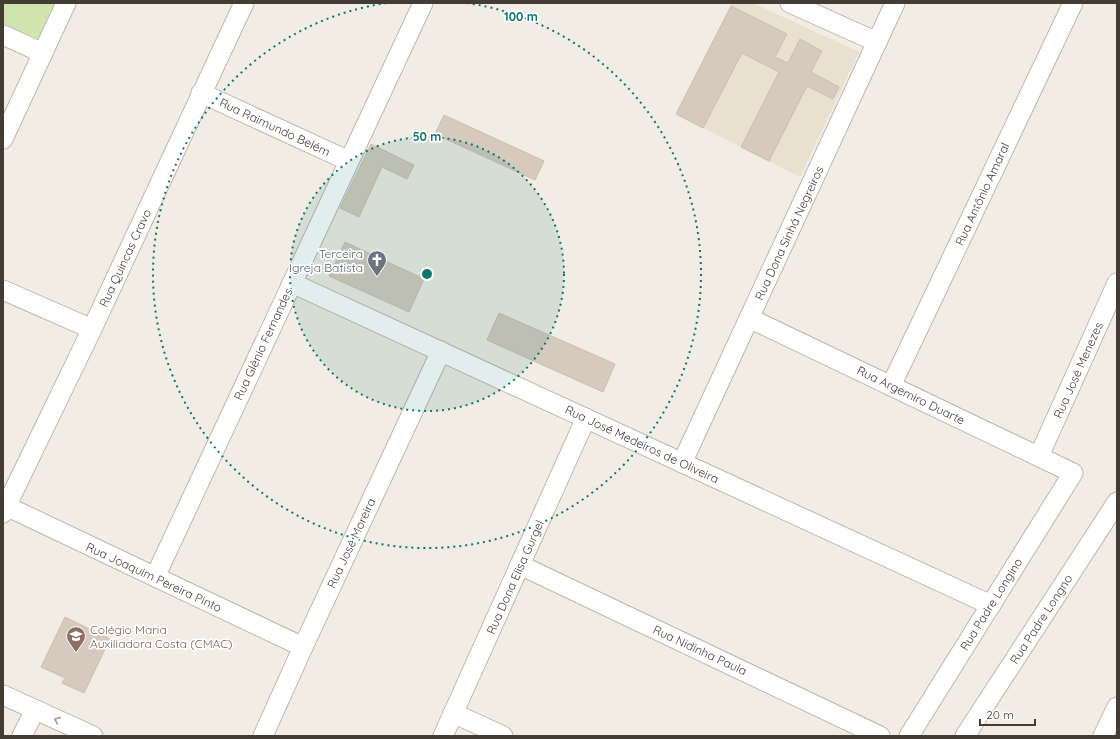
<svg xmlns="http://www.w3.org/2000/svg" width="1120" height="739" viewBox="0 0 1120 739" font-family="Quicksand,sans-serif">
<style>
.education{fill:#eae0cf}
.green{fill:#d0e4af}
.building{fill:#d5cabd;stroke:#cdbeae}
.lines{fill:none;stroke-linecap:round;stroke-linejoin:round}
.minor-casing{stroke:#bfb6ab;stroke-width:21}
.minor{stroke:#fff;stroke-width:19}
.oneway{stroke:#a19e9a}
.ring{fill:none;stroke:#0f766e;stroke-width:2;stroke-dasharray:2 4}
.labels{text-anchor:middle;dominant-baseline:central;stroke-width:3.5;stroke-linejoin:round;paint-order:stroke}
.street-label{font-size:12px;fill:#433c35;stroke:#fff}
.worship-label{font-size:12px;fill:#5b616d;stroke:#fff;text-anchor:end}
.education-label{font-size:12px;fill:#785e54;stroke:#fff;text-anchor:start}
.centre{fill:#0f766e;stroke:#fff;stroke-width:2}
.ring-label{font-size:12px;text-anchor:middle;font-weight:bold;fill:#0f766e;stroke:#fff;stroke-width:3.5;stroke-linejoin:round;paint-order:stroke}
</style>
<rect width="100%" height="100%" fill="#f1ece4"/>
<path class="education" d="M732 3H753L859 52 800 177 676 114Z"/>
<path class="green" d="M3 3H58L44 32 39 38 32 40 3 26Z"/>
<g class="building">
<path d="M731 6 787 34 775 57 788 63 800 39 822 51 811 72 839 87 833 99 807 86 769 161 741 147 779 72 742 53 703 128 676 114Z"/>
<path d="M444 115 544 161 535 180 435 134Z"/>
<path d="M371 144 414 165 407 179 382 167 359 217 340 208Z"/>
<path d="M345 242 424 279 409 312 329 276Z"/>
<path d="M499 313 615 364 603 392 487 340Z"/>
<path d="M65 617 110 639 84 693 62 683 65 678 41 667Z"/>
</g>
<g class="lines">
<g class="minor-casing">
<g id="minor">
<path d="M790 3 877 42"/>
<path d="M3 35 43 53"/>
<path d="M201 93 349 161"/>
<path d="M3 139 66 3"/>
<path d="M292 283 991 605"/>
<path d="M3 290 92 329"/>
<path d="M749 318 1073 473 909 736"/>
<path d="M891 386 1073 3"/>
<path d="M1039 456 1117 283"/>
<path d="M682 463 895 3"/>
<path d="M6 506 303 647"/>
<path d="M3 513 92 329 244 3"/>
<path d="M520 565 880 736"/>
<path d="M155 577 423 3"/>
<path d="M3 695 93 736"/>
<path d="M453 713 503 736"/>
<path d="M22 736 35 710"/>
<path d="M263 736 303 647 441 351"/>
<path d="M443 736 586 418"/>
<path d="M965 736 1117 502"/>
<path d="M1103 736 1117 707"/>
</g>
</g>
<use href="#minor" class="minor"/>
</g>
<defs><path id="oneway-chevron" d="M-2-3.5L2.5 0L-2 3.5" fill="none" stroke-width="1.6" stroke-linecap="round" stroke-linejoin="round"/></defs>
<use class="oneway" href="#oneway-chevron" transform="translate(57 720) rotate(-156)"/>
<circle cx="427" cy="274" r="137" fill="#0f766e" fill-opacity=".12"/>
<g class="ring">
<circle cx="427" cy="274" r="137"/>
<path d="M467 3A274 274 0 1 1 387 3"/>
</g>
<defs>
<g id="church-pin" transform="scale(1)"><path d="M0 17L-7.5 6A9.5 9.5 0 1 1 7.5 6Z" fill="#6b7280" stroke="#fff"/><path d="M-1.2-6h2.4v3.5h3.3v2.4h-3.3V6h-2.4V-.1h-3.3v-2.4h3.3Z" fill="#fff"/></g>
<g id="school-pin" transform="scale(1)"><path d="M0 17L-7.5 6A9.5 9.5 0 1 1 7.5 6Z" fill="#8d6e63" stroke="#fff"/><path d="M0-5L7-2L0 1L-7-2ZM-4 1L0 2.5L4 1V4Q0 6-4 4Z" fill="#fff"/></g>
</defs>
<g fill-rule="evenodd">
<use href="#church-pin" x="377" y="260"/>
<use href="#school-pin" x="76" y="636"/>
</g>
<g class="labels">
<g class="street-label">
<text transform="translate(275 127) rotate(25)">Rua Raimundo Belém</text>
<text transform="translate(982 194) rotate(-65)">Rua Antônio Amaral</text>
<text transform="translate(789 233) rotate(-65)">Rua Dona Sinhá Negreiros</text>
<text transform="translate(125 258) rotate(-65)">Rua Quincas Cravo</text>
<text transform="translate(263 344) rotate(-65)">Rua Glênio Fernandes</text>
<text transform="translate(1078 370) rotate(-66)">Rua José Menezes</text>
<text transform="translate(911 395) rotate(26)">Rua Argemiro Duarte</text>
<text transform="translate(642 444) rotate(25)">Rua José Medeiros de Oliveira</text>
<text transform="translate(351 543) rotate(-65)">Rua José Moreira</text>
<text transform="translate(154 577) rotate(25)">Rua Joaquim Pereira Pinto</text>
<text transform="translate(515 577) rotate(-66)">Rua Dona Elisa Gurgel</text>
<text transform="translate(991 604) rotate(-58)">Rua Padre Longino</text>
<text transform="translate(1041 619) rotate(-57)">Rua Padre Longno</text>
<text transform="translate(700 650) rotate(25)">Rua Nidinha Paula</text>
</g>
<g class="worship-label">
<text x="363" y="253">Terceira<tspan x="363" dy="14">Igreja Batista</tspan></text>
</g>
<g class="education-label">
<text x="90" y="629">Colégio Maria<tspan x="90" dy="14">Auxiliadora Costa (CMAC)</tspan></text>
</g>
</g>
<circle cx="427" cy="274" r="6" class="centre"/>
<g class="ring-label">
<text x="521" y="21">100 m</text>
<text x="427" y="141">50 m</text>
</g>
<rect width="1120" height="739" fill="none" stroke="#433c35" stroke-width="8"/>
<path d="M980 719v6h55v-6" fill="none" stroke="#433c35" stroke-width="2"/>
<text x="986" y="719" font-size="12" fill="#433c35" stroke="#ffffff" stroke-width="3" paint-order="stroke">20 m</text>
</svg>
